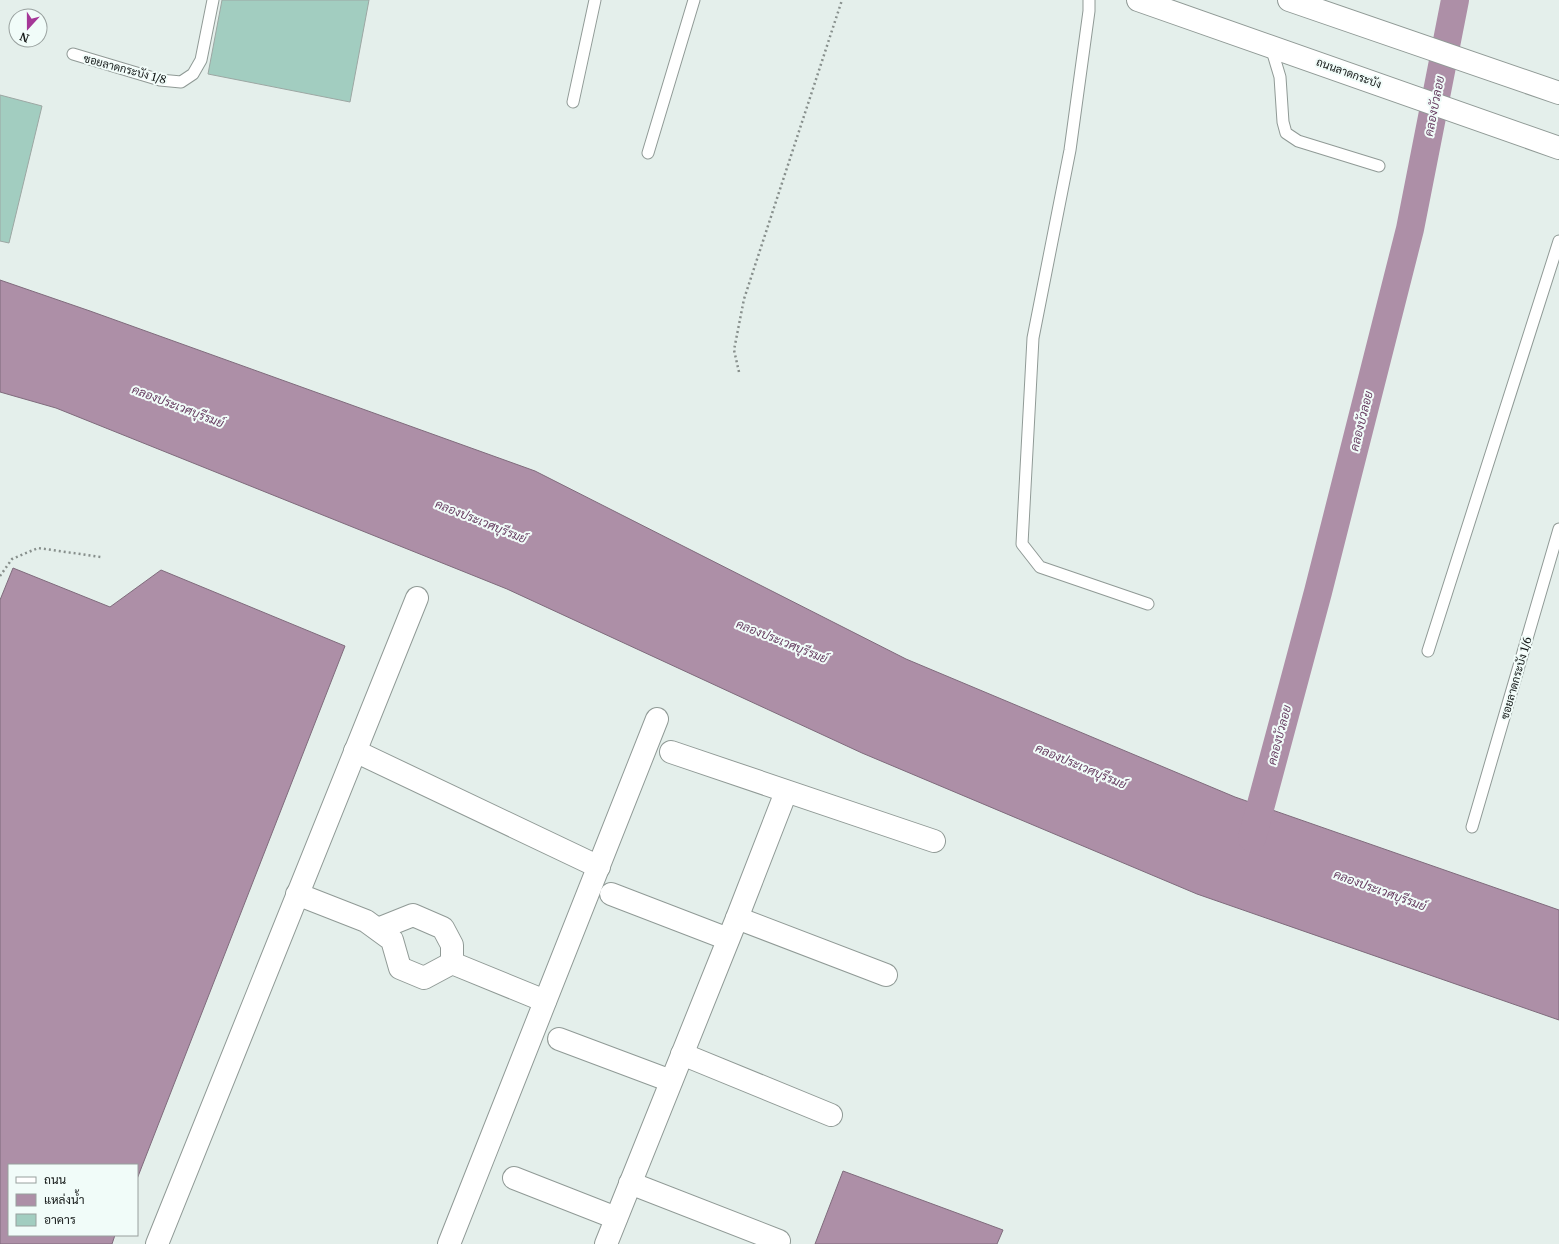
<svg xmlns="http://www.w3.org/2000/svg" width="1559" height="1244" viewBox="0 0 1559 1244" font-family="Merriweather,Sarabun,serif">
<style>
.water{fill:#ad8fa7;stroke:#7f6b7c}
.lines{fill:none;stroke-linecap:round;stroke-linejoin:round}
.canal{stroke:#ad8fa7;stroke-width:28}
.building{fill:#a2cdc0;stroke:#9ca7a3}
.service-casing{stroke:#909a96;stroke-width:13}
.minor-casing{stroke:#909a96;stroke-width:24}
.primary-casing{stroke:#909a96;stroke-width:24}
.path{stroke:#878f8c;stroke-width:2.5;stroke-dasharray:2 3;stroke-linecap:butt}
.service{stroke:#fff;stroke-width:11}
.minor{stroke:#fff;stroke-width:22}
.primary{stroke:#fff;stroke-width:22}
.labels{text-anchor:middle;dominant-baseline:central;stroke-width:4;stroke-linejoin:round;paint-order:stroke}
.street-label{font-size:11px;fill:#131716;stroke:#f1fcf9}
.water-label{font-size:12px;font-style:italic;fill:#683e62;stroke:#f1fcf9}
</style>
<rect width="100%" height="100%" fill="#e4efeb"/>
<g class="water">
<path d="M0 280 90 311 535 471 906 659 1235 797 1559 910V1020L1197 894 862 753 507 589 56 408 0 392Z"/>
<path d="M13 568 110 607 161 570 345 646 137 1179V1165H9V1235H115L112 1244H0V600Z"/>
<path d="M843 1171 1003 1230 997 1244H815Z"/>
</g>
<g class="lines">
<path class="canal" d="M1252 838 1318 592 1410 229 1455 0"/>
</g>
<g class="building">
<path d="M222 0H369L350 102 208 74Z"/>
<path d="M0 95 42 106 9 243 0 241Z"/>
</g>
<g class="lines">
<g class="service-casing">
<g id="service">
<path d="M1089 0V11L1070 150 1033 338 1022 544 1040 567 1148 604"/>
<path d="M1271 47 1280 77 1283 122 1286 133 1298 141 1379 166"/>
<path d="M73 54 160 80 181 82 193 74 201 60 213 0"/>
<path d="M573 102 595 0"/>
<path d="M648 153 694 0"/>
<path d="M1428 651 1559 241"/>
<path d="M1472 827 1559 529"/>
</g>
</g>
<g class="minor-casing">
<g id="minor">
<path d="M355 751 599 867"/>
<path d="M671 752 934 841"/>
<path d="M297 894 366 921 392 940 400 968 424 978 452 963 545 1001"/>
<path d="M611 894 728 939"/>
<path d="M737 918 886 975"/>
<path d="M378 929 413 915 443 928 452 945V963"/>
<path d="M559 1039 671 1081"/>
<path d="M682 1054 831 1115"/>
<path d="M514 1178 616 1218"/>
<path d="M630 1183 779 1241"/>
<path d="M157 1244 417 598"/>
<path d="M449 1244 657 719"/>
<path d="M606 1244 737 918 786 792"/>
</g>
</g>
<g class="primary-casing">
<g id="primary">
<path d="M1138 0 1559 148"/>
<path d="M1289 0 1559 93"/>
</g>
</g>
<g class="path">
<path d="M739 372 734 350 744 299 842 0"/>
<path d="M0 576 12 559 38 548 101 557"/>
</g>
<use href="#service" class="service"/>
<use href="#minor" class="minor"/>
<use href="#primary" class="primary"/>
</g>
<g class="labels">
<g class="street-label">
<text transform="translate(125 69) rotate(15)">ซอยลาดกระบัง 1/8</text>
<text transform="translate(1349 73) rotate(20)">ถนนลาดกระบัง</text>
<text transform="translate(1516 678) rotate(-74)">ซอยลาดกระบัง 1/6</text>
</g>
<g class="water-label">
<text transform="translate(1434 106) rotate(-79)">คลองบัวลอย</text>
<text transform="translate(178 406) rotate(21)">คลองประเวศบุรีรมย์</text>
<text transform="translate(1361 421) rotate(-76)">คลองบัวลอย</text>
<text transform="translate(481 521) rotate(22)">คลองประเวศบุรีรมย์</text>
<text transform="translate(782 641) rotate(22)">คลองประเวศบุรีรมย์</text>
<text transform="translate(1279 735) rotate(-75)">คลองบัวลอย</text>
<text transform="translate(1081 766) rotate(23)">คลองประเวศบุรีรมย์</text>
<text transform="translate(1380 890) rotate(20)">คลองประเวศบุรีรมย์</text>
</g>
</g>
<rect x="8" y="1164" width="130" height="72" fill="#f1fcf9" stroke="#98a09e"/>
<rect x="16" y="1177" width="20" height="6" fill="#ffffff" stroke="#98a09e"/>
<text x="44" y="1184" font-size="12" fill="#131716">ถนน</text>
<rect x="16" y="1194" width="20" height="12" fill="#ad8fa7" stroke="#98a09e"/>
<text x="44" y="1204" font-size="12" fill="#131716">แหล่งน้ำ</text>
<rect x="16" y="1214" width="20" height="12" fill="#a2cdc0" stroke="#98a09e"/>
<text x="44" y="1224" font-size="12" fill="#131716">อาคาร</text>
<g transform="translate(28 28) rotate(201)"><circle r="19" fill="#f1fcf9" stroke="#98a09e"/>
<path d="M0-3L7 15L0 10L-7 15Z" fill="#a53898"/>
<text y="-6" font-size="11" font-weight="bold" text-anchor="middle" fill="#131716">N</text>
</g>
</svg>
